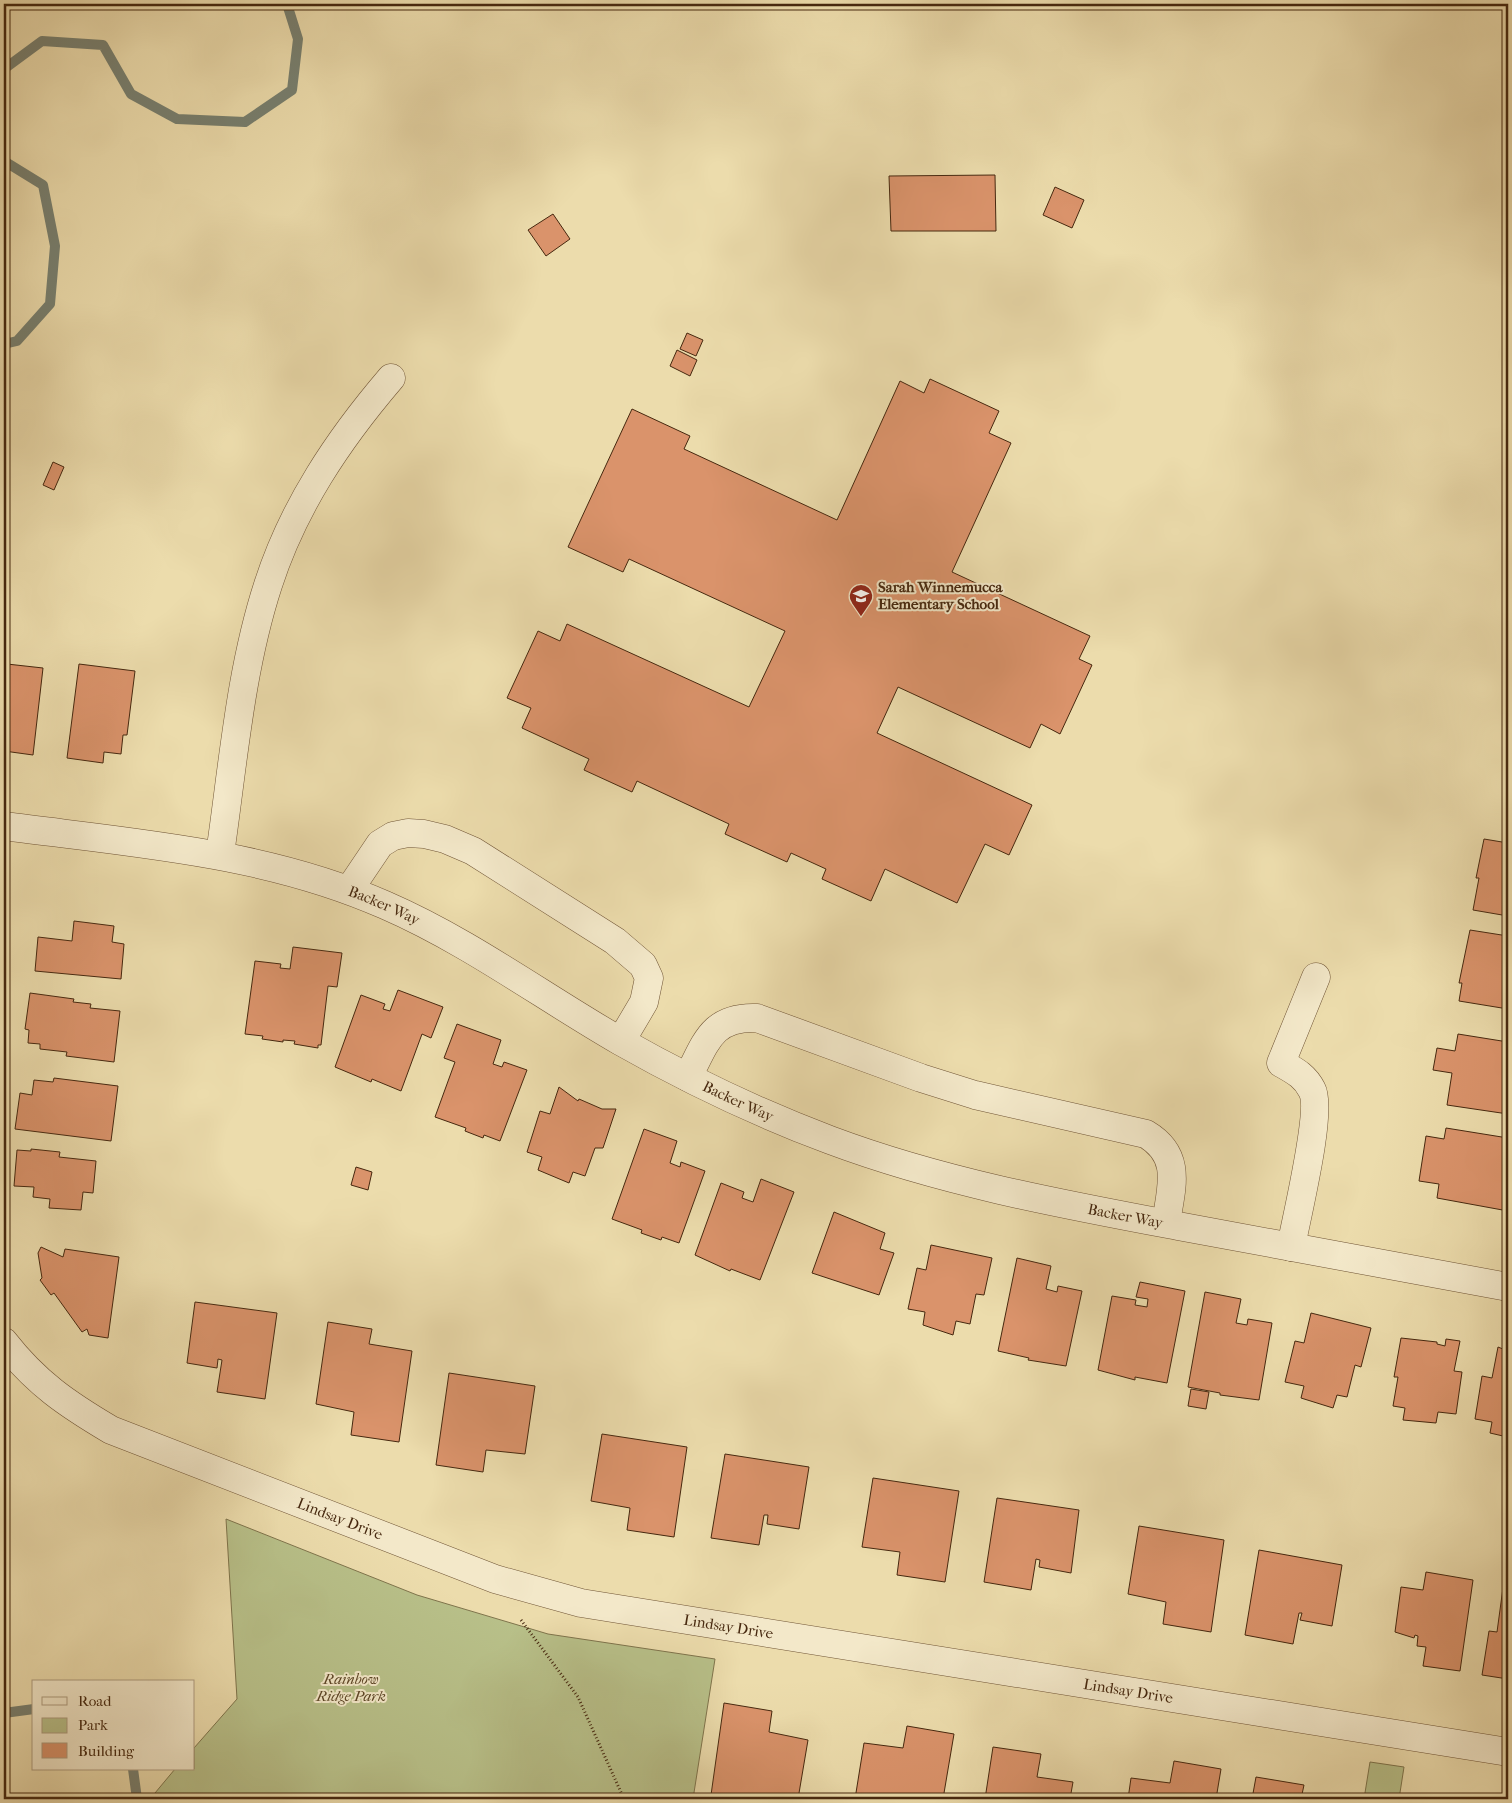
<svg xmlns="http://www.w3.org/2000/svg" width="1512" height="1803" viewBox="0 0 1512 1803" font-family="'IM FELL French Canon',serif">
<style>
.green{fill:#b8c089;stroke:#7f744c}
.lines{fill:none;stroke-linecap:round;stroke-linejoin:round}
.stream{stroke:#788070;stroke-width:10}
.building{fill:#da936b;stroke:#46280f}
.minor-casing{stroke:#705536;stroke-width:29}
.path{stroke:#46280f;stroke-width:3;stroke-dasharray:1 2.5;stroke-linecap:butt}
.minor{stroke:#f3e8c9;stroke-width:28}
.labels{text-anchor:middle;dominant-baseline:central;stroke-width:4;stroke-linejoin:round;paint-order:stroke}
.poi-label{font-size:15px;font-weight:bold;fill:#46280f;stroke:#f3e8c9;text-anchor:start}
.street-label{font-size:15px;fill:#46280f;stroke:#f3e8c9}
.park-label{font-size:15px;font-style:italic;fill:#5d4627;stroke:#f3e8c9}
</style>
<rect width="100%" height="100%" fill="#ecdcac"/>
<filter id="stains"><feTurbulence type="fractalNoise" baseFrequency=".004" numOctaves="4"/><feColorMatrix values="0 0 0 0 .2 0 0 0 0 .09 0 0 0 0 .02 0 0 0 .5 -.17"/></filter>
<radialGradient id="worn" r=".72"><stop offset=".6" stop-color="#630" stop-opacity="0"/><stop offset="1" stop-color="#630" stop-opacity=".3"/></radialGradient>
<g class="green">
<path d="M226 1519 417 1595 548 1634 715 1659 693 1799H150L175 1769H194V1748L237 1699Z"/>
<path d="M1370 1762 1404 1767 1399 1799H1364Z"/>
</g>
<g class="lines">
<g class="stream">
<path d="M4 69 42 41 103 45 131 94 177 119 245 122 292 90 298 39 287 4"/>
<path d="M4 161 43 185 55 246 50 304 17 341 4 344"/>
<path d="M4 1713 34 1709"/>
<path d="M133 1769 137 1799"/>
</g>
</g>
<g class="building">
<path d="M995 175 996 231H891L889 176Z"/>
<path d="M1055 187 1084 200 1072 228 1043 215Z"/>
<path d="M553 214 570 239 546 256 528 230Z"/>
<path d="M687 333 703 340 696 356 680 349Z"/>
<path d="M677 350 697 360 690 376 670 366Z"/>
<path d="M930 379 999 411 989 433 1011 443 952 572 1090 636 1079 659 1092 665 1060 734 1041 724 1030 748 898 687 877 733 1032 805 1009 855 985 844 957 903 885 869 871 901 822 879 826 869 791 853 787 862 725 834 729 824 637 781 632 792 584 770 589 759 522 728 531 708 507 698 538 631 560 641 567 624 749 707 785 631 629 559 623 572 568 547 632 409 690 436 684 449 837 520 900 381 924 393Z"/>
<path d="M53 462 64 467 54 490 43 485Z"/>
<path d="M7 664 43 668 33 755 4 751V676L6 677Z"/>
<path d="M79 664 135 671 127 735H123L121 754 104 752 103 763 67 758Z"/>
<path d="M1507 762H1508V796L1503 795 1506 782 1503 781Z"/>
<path d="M1484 839 1508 843V916L1473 910 1479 878H1476Z"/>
<path d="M74 921 114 926 112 942 124 944 121 979 35 971 38 937 72 941Z"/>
<path d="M1470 930 1508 936V1009L1459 1001 1462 983H1459Z"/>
<path d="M293 947 342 953 337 987 328 986 321 1045H318V1048L294 1044 295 1041 283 1040V1042L262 1039 263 1036 245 1034 255 961 281 964 280 968 290 969Z"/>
<path d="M398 990 443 1007 431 1038 422 1034 401 1091 372 1079 371 1082 335 1067 361 995 385 1004 383 1009 390 1011Z"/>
<path d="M30 993 74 999 73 1002 91 1004 90 1008 120 1011 114 1062 66 1056 67 1052 40 1049V1044L28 1043 29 1030 25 1029Z"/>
<path d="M457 1024 501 1040 493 1064 502 1067 504 1062 527 1070 500 1141 484 1135 483 1138 465 1131 466 1128 435 1117 455 1062 444 1058Z"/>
<path d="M1458 1034 1508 1042V1114L1447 1105 1452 1073 1433 1070 1437 1048 1455 1051Z"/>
<path d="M54 1078 118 1086 111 1141 15 1129 20 1093 32 1095 34 1080 53 1082Z"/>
<path d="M559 1087 578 1101 579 1099 602 1109H616L603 1148H595L585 1176 573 1172 569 1183 538 1170 542 1157 527 1152 540 1111 550 1114Z"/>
<path d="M1446 1128 1508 1138V1211L1437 1198 1439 1184 1419 1181 1426 1136 1444 1139Z"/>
<path d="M644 1129 677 1141 670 1163 680 1167 681 1162 705 1171 679 1243 662 1237 661 1240 641 1233 642 1230 612 1219Z"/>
<path d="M31 1149 60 1152 59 1157 96 1161 93 1193 83 1192 81 1210 49 1208 50 1199 33 1197 34 1187 14 1186 17 1150 31 1151Z"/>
<path d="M356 1167 372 1172 368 1190 351 1185Z"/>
<path d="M761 1179 794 1192 760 1280 731 1269 730 1271 695 1255 721 1183 744 1192 742 1198 753 1202Z"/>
<path d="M834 1212 885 1233 880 1249 894 1253 879 1295 812 1273Z"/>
<path d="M931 1245 992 1258 984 1295 976 1294 970 1324 956 1321 953 1335 923 1325 925 1312 908 1309 917 1268 926 1270Z"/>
<path d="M41 1247 63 1257 65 1249 119 1257 108 1338 89 1335 87 1329 82 1332 54 1293 51 1295 40 1280 42 1278 38 1253Z"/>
<path d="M1017 1258 1051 1266 1046 1289 1057 1292 1058 1286 1082 1291 1066 1366 1028 1360 1029 1358 998 1351Z"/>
<path d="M1140 1282 1185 1291 1167 1383 1135 1377V1380L1098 1370 1112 1296 1136 1300 1135 1305 1147 1307 1148 1299 1136 1297Z"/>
<path d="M1205 1292 1241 1299 1236 1323 1247 1325 1248 1319 1272 1323 1259 1400 1220 1395V1393L1188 1387Z"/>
<path d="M195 1302 277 1313 265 1399 217 1392 222 1360 218 1359 217 1368 187 1363Z"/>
<path d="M1311 1313 1371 1328 1361 1367 1355 1365 1347 1397 1337 1395 1333 1408 1301 1398 1304 1386 1285 1382 1295 1341 1304 1343Z"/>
<path d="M328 1322 372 1329 369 1344 412 1351 399 1442 351 1435 354 1412 316 1404Z"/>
<path d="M1401 1338 1437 1342V1344L1445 1346 1446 1339 1460 1341 1454 1371 1462 1372 1456 1414 1438 1412 1436 1423 1403 1420 1405 1408 1393 1406 1398 1377H1394Z"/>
<path d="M1498 1347 1508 1351V1440L1503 1439V1436L1490 1433 1492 1422 1475 1419 1482 1376 1492 1378Z"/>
<path d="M449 1373 535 1386 525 1454 486 1450 483 1472 436 1465Z"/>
<path d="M1191 1389 1209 1392 1206 1409 1188 1406Z"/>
<path d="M602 1434 687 1447 674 1537 627 1530 630 1508 591 1501Z"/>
<path d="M725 1454 809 1467 799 1529 767 1524 768 1515H764L759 1545 711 1538Z"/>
<path d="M873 1478 959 1491 945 1582 897 1575 900 1552 862 1547Z"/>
<path d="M997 1498 1079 1510 1071 1573 1039 1567 1040 1560 1036 1559 1031 1590 984 1582Z"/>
<path d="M1139 1526 1224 1540 1211 1632 1163 1624 1166 1602 1128 1594Z"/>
<path d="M1259 1550 1342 1565 1332 1626 1300 1620 1302 1613H1299L1293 1644 1245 1635Z"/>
<path d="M1426 1572 1473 1580 1460 1671 1423 1666 1426 1647 1417 1646 1418 1636 1415 1635 1414 1638 1395 1632 1401 1587 1423 1590Z"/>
<path d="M1505 1573H1508V1679L1482 1675 1489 1631 1497 1632Z"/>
<path d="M724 1703 772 1711 769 1732 808 1740 798 1799H736L711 1795Z"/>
<path d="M907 1726 954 1734 943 1799H855L864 1743 903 1748Z"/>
<path d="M993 1747 1041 1754 1037 1777 1073 1782 1070 1799H985Z"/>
<path d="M1174 1761 1221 1769 1216 1799H1128L1131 1778 1170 1783Z"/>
<path d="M1256 1777 1304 1785 1301 1799H1252Z"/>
</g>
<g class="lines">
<g class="minor-casing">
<g id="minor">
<path id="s1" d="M4 826C133 843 265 852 385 905 468 941 542 996 620 1041 687 1079 758 1113 830 1140 942 1182 1061 1204 1178 1226 1288 1246 1398 1267 1508 1287"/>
<path d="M220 854C233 765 240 671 268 585 293 507 338 440 391 378"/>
<path d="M349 890 380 844 393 836 408 833 424 834 445 839 473 851 615 941 643 965 649 978 644 1002 621 1041"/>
<path d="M688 1077C706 1042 712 1016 757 1018L921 1078 975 1095 1146 1134C1183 1156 1171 1188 1166 1223"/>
<path d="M1291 1247C1296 1219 1323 1110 1312 1090 1305 1076 1295 1071 1281 1063L1316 977"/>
<path id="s2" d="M4 1342C36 1383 67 1404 111 1430L495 1579 581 1603 1508 1752"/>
</g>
</g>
<path class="path" d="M521 1620 578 1697 624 1799"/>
<use href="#minor" class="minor"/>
</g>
<defs>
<g id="school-pin" transform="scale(1.25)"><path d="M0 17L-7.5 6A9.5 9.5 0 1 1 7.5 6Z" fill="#8f2418" stroke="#f3e8c9"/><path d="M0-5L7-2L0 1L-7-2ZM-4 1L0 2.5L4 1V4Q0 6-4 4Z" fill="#fff"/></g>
</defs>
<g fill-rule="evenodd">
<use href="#school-pin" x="861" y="596"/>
</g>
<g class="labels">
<g class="poi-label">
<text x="878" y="587">Sarah Winnemucca<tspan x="878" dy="17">Elementary School</tspan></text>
</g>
<g class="street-label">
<text stroke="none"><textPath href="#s1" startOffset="390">Backer Way</textPath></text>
<text stroke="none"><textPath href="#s1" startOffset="795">Backer Way</textPath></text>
<text stroke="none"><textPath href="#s1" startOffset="1200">Backer Way</textPath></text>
<text stroke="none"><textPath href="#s2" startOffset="385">Lindsay Drive</textPath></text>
<text stroke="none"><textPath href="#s2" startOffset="790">Lindsay Drive</textPath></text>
<text stroke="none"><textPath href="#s2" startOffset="1195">Lindsay Drive</textPath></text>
</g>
<g class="park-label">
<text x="351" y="1679">Rainbow<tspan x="351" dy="17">Ridge Park</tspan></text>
</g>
</g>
<rect width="1512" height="1803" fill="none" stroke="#ecdcac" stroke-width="20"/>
<rect x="5" y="5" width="1502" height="1793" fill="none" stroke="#46280f" stroke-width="2.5"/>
<rect x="10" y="10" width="1492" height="1783" fill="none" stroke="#46280f"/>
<rect x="32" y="1680" width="162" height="90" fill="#f3e8c9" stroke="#ae9b7f"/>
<rect x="42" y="1697" width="25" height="8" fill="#f3e8c9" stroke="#ae9b7f"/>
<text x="78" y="1706" font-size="15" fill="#46280f">Road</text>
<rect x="42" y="1718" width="25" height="15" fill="#b8c089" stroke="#ae9b7f"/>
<text x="78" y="1730" font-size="15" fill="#46280f">Park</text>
<rect x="42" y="1743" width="25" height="15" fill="#da936b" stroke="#ae9b7f"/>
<text x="78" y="1756" font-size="15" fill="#46280f">Building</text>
<rect width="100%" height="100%" filter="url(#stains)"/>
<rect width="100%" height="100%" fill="url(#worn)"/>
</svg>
